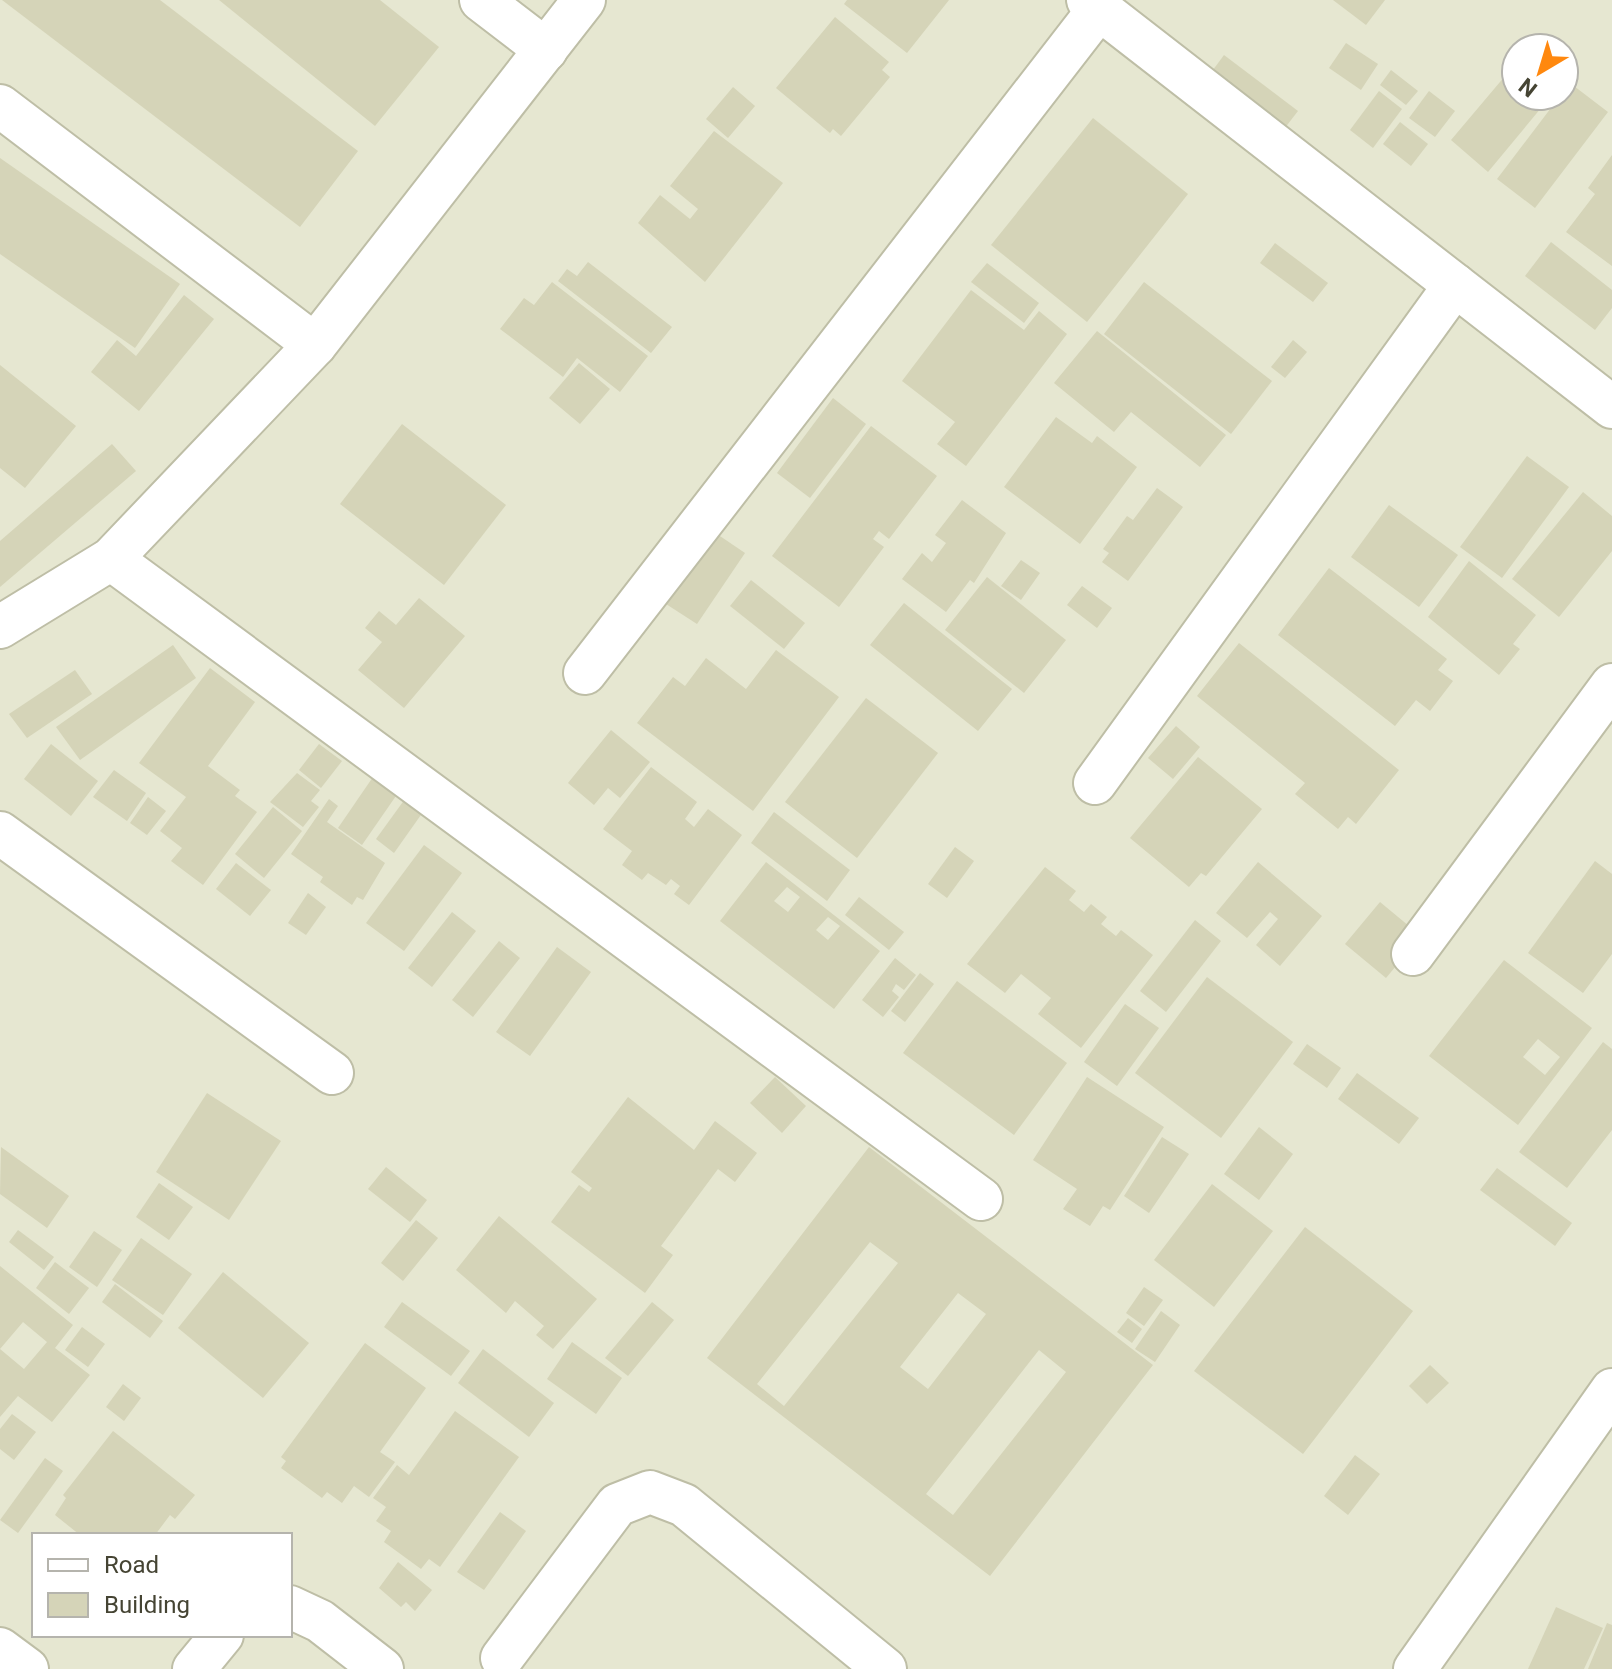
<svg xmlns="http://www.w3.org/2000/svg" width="1612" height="1669" viewBox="0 0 1612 1669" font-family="Roboto,sans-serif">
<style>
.residential{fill:#e6e7d1;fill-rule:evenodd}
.building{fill:#d5d4b8;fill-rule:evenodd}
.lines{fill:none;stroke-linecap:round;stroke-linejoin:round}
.minor-casing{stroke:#bebea6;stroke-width:46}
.minor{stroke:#fff;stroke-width:42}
</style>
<rect width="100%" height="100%" fill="#f2f3e4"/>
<path class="residential" d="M0 0H1612V1669H0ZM1516 48H1564V96H1516ZM34 1535H290V1635H34Z"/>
<g class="building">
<path d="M2 0H160L358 151 300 227Z"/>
<path d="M219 0H380L439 47 375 126Z"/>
<path d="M847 0H949L907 53 844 4Z"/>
<path d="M1333 0H1385L1366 25Z"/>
<path d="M835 17 889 62 882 70 890 77 841 136 833 129 830 133 776 88Z"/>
<path d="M1346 43 1378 64 1361 90 1329 68Z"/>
<path d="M1224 55 1298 111 1281 133 1207 78Z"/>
<path d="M1516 63V96H1551L1488 172 1451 140Z"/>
<path d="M1391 70 1418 91 1406 105 1380 85Z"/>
<path d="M1570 83 1608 112 1535 208 1497 179 1560 96H1564Z"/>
<path d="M733 87 755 106 728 138 706 119Z"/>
<path d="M1379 91 1402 109 1373 148 1350 130Z"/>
<path d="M1429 91 1455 111 1435 137 1409 118Z"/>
<path d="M1093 118 1188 194 1087 322 991 245Z"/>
<path d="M1400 122 1428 144 1411 166 1383 144Z"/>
<path d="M714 131 783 183 705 282 638 223 660 195 690 219 698 209 670 186Z"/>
<path d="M1612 155V266L1566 232 1595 194 1588 188Z"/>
<path d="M0 158 180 284 135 348 0 254Z"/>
<path d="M1551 242 1612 290V308L1595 330 1525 276Z"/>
<path d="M1275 243 1328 283 1313 302 1260 263Z"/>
<path d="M588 262 672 327 651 353 558 281 567 269 577 276Z"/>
<path d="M987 263 1039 303 1024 323 971 282Z"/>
<path d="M552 282 648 356 620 392 577 358 563 377 500 329 524 298 534 305Z"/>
<path d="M1144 282 1272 381 1231 434 1104 334Z"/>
<path d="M971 290 1024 330 1039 311 1067 334 966 466 937 444 955 422 902 381Z"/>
<path d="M184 295 214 319 139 411 91 372 117 340 136 356Z"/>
<path d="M1097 331 1226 435 1200 467 1131 412 1114 432 1054 383Z"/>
<path d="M1293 340 1307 352 1285 378 1271 367Z"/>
<path d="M579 363 610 389 580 424 549 398Z"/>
<path d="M0 365 76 426 25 488 0 468Z"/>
<path d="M833 398 866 424 810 498 777 473Z"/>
<path d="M1056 417 1092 443 1097 436 1137 467 1080 544 1004 487Z"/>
<path d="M402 424 506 505 444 585 340 504Z"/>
<path d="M871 426 937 476 889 539 879 531 873 539 884 547 839 607 772 556Z"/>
<path d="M112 444 136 471 0 587V541Z"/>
<path d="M1527 456 1569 487 1502 578 1460 547Z"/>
<path d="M1157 488 1183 507 1128 581 1102 562 1109 553 1103 549 1127 516 1133 520Z"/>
<path d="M1583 492 1612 516V551L1559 617 1512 579Z"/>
<path d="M962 500 1006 533 974 583 970 580 946 612 902 579 922 553 932 562 946 543 935 535Z"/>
<path d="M1389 505 1458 555 1419 607 1351 557Z"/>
<path d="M714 532 745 553 697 624 666 604Z"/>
<path d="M1021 560 1040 573 1021 600 1001 586Z"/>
<path d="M1469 561 1536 615 1513 644 1520 649 1499 675 1428 617Z"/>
<path d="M1329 568 1447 659 1438 670 1453 681 1430 711 1416 700 1395 726 1278 635Z"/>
<path d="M987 577 1066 640 1024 693 945 630Z"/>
<path d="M751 580 805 623 784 649 730 606Z"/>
<path d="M1082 586 1112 608 1097 628 1067 605Z"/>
<path d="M419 598 465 636 404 708 358 670 382 642 365 628 379 611 396 625Z"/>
<path d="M904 603 1012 689 978 731 870 645Z"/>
<path d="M1239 643 1399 770 1356 824 1348 817 1338 829 1295 794 1305 783 1197 696Z"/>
<path d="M173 645 196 678 80 760 56 727Z"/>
<path d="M776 650 839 697 753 811 637 723 673 677 685 686 706 658 746 689Z"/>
<path d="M210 668 255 702 208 766 240 790 235 796 257 812 203 885 171 861 182 848 160 831 186 797 139 763Z"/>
<path d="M75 670 92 694 27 738 9 714Z"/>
<path d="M866 698 938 753 857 858 785 802Z"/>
<path d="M1176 726 1200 747 1173 779 1148 758Z"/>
<path d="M611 730 650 762 620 798 608 788 594 805 568 783Z"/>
<path d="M51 744 98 781 71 816 24 779Z"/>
<path d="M319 744 342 761 321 788 299 770Z"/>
<path d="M1198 757 1262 809 1206 876 1201 873 1189 887 1130 838Z"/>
<path d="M651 767 697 802 685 819 694 827 708 809 742 835 689 905 674 894 680 886 671 879 666 885 648 873 642 880 622 865 632 851 603 829Z"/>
<path d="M114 770 146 793 127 821 93 797Z"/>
<path d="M297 773 320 790 311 801 319 807 303 827 270 802Z"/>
<path d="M373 777 398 793 362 845 338 828Z"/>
<path d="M148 797 166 811 147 835 130 823Z"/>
<path d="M329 799 338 806 327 822 385 863 363 900 357 897 352 905 320 882 323 877 291 854Z"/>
<path d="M405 799 423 812 394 853 376 839Z"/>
<path d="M273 807 302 831 264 878 235 854Z"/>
<path d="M774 812 850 870 827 901 751 843Z"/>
<path d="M424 845 462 873 404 951 366 923Z"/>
<path d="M955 847 974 861 947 898 928 884Z"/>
<path d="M1595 861 1612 874V954L1583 993 1528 953Z"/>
<path d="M766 862 880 951 834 1009 720 921ZM787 887 800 897 788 912 774 901ZM828 917 840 926 828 940 816 930Z"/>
<path d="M1258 862 1322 916 1280 966 1256 945 1278 919 1270 912 1247 938 1216 913Z"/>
<path d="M236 863 271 890 250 916 216 889Z"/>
<path d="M1045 867 1076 891 1069 900 1084 912 1091 904 1107 917 1101 924 1116 936 1121 930 1153 955 1081 1048 1038 1014 1051 998 1021 974 1005 993 967 964Z"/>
<path d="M308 893 326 907 306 935 288 923Z"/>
<path d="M859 897 904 932 889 950 845 915Z"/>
<path d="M1380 902 1421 936 1386 978 1345 944Z"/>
<path d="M452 912 476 931 432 987 408 968Z"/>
<path d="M1195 920 1221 941 1166 1012 1140 991Z"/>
<path d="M499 941 520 958 473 1017 452 1000Z"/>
<path d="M557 947 591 972 530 1056 496 1032Z"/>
<path d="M895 958 916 975 904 990 896 984 892 991 899 997 883 1017 862 1000Z"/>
<path d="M1504 960 1592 1028 1518 1125 1429 1056ZM1538 1039 1560 1057 1545 1075 1523 1057Z"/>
<path d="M920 973 934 984 905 1022 891 1011Z"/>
<path d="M1207 977 1293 1042 1221 1138 1135 1073Z"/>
<path d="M957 981 1067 1063 1014 1135 903 1053Z"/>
<path d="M1125 1004 1159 1028 1117 1086 1084 1062Z"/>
<path d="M1603 1042 1612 1049V1130L1567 1188 1519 1152Z"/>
<path d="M1307 1044 1341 1068 1327 1088 1293 1064Z"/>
<path d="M1357 1073 1419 1118 1399 1144 1338 1099Z"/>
<path d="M775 1077 806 1106 782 1133 750 1103Z"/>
<path d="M1087 1077 1164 1127 1110 1210 1103 1206 1090 1226 1063 1209 1077 1189 1033 1160Z"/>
<path d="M207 1093 281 1141 229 1220 156 1172Z"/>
<path d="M628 1097 694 1150 715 1121 757 1153 735 1182 718 1169 661 1246 673 1255 645 1293 551 1222 579 1185 589 1192 592 1188 571 1172Z"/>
<path d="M1259 1127 1293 1154 1259 1200 1224 1174Z"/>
<path d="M1162 1137 1189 1154 1149 1213 1124 1196Z"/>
<path d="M1 1147 69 1196 47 1228 0 1194Z"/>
<path d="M869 1147 1153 1365 990 1576 707 1358ZM870 1242 898 1263 784 1406 757 1384ZM958 1293 986 1314 928 1389 900 1367ZM1039 1350 1066 1372 953 1515 926 1494Z"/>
<path d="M386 1167 427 1200 410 1222 368 1189Z"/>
<path d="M1497 1168 1572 1223 1555 1246 1480 1190Z"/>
<path d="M159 1183 193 1207 169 1240 136 1217Z"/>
<path d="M1212 1184 1273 1231 1214 1307 1154 1260Z"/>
<path d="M499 1216 597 1299 553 1349 536 1335 544 1326 515 1301 506 1313 456 1270Z"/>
<path d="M416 1220 438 1238 403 1281 381 1263Z"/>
<path d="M1305 1227 1413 1311 1303 1454 1194 1371Z"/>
<path d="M18 1230 54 1257 44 1270 9 1242Z"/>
<path d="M94 1231 122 1250 97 1287 69 1267Z"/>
<path d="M141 1238 192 1274 163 1315 112 1280Z"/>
<path d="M55 1262 89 1288 69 1314 36 1288Z"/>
<path d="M0 1266 73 1325 55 1348 90 1375 52 1422 18 1396 0 1417ZM23 1322 47 1342 24 1369 0 1349Z"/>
<path d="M223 1272 309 1343 263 1398 178 1328Z"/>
<path d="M115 1284 163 1321 150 1338 102 1302Z"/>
<path d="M1144 1287 1163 1300 1144 1326 1126 1313Z"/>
<path d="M402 1302 470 1351 451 1376 384 1327Z"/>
<path d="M652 1302 674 1320 628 1376 605 1358Z"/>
<path d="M1161 1311 1180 1325 1155 1362 1135 1349Z"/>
<path d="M1128 1318 1142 1329 1132 1343 1117 1332Z"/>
<path d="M82 1327 105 1344 88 1367 65 1350Z"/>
<path d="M572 1342 622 1378 596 1414 547 1379Z"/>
<path d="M365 1343 426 1388 380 1452 395 1462 369 1497 354 1486 342 1503 327 1492 322 1498 281 1468 286 1461 281 1457Z"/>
<path d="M483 1349 554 1403 529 1437 458 1383Z"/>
<path d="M1430 1365 1449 1383 1427 1404 1409 1386Z"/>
<path d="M123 1384 141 1398 124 1421 106 1407Z"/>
<path d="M455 1411 519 1457 440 1567 429 1559 421 1569 384 1542 391 1531 376 1521 386 1507 373 1498 397 1465 409 1475Z"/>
<path d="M12 1414 36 1432 14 1460 0 1449V1429Z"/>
<path d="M113 1431 195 1495 175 1519 170 1515 155 1535H80L55 1515 66 1498 63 1495Z"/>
<path d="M1355 1455 1380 1474 1348 1515 1324 1496Z"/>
<path d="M45 1458 63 1471 18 1533 0 1520Z"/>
<path d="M500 1512 526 1531 484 1590 457 1572Z"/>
<path d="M398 1562 432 1590 415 1611 406 1602 401 1607 379 1588Z"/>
<path d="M1556 1607 1603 1628 1584 1669H1528Z"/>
<path d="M1607 1623 1612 1625V1669H1588Z"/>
</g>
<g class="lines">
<g class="minor-casing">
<g id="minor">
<path d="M481 0 546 50"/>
<path d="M1088 0 1612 407"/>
<path d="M0 106 315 345"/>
<path d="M111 559 981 1199"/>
<path d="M0 627 111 559 315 345 584 0"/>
<path d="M585 673 1099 9"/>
<path d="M1095 783 1455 285"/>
<path d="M0 833 332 1073"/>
<path d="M1413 954 1612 685"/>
<path d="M290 1607 320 1621 382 1669"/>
<path d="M0 1649 27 1669"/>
<path d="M502 1658 617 1505 650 1492 684 1505 885 1669"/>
<path d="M194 1669 222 1635"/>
<path d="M1415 1669 1612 1390"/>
</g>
</g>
<use href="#minor" class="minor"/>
</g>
<rect x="32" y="1533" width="260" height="104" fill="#ffffff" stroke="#b5b4ad" stroke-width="2"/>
<rect x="48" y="1559" width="40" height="12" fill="#ffffff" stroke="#b5b4ad" stroke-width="2"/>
<text x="104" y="1573" font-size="24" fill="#454433">Road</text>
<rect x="48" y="1593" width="40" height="24" fill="#d5d4b8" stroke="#b5b4ad" stroke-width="2"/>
<text x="104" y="1613" font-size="24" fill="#454433">Building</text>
<g transform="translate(1540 72) rotate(218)"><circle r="38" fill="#ffffff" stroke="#b5b4ad" stroke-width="2"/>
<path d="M0-6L14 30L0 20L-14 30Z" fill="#ff880e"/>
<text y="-12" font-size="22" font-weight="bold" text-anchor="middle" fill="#454433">N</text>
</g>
</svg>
